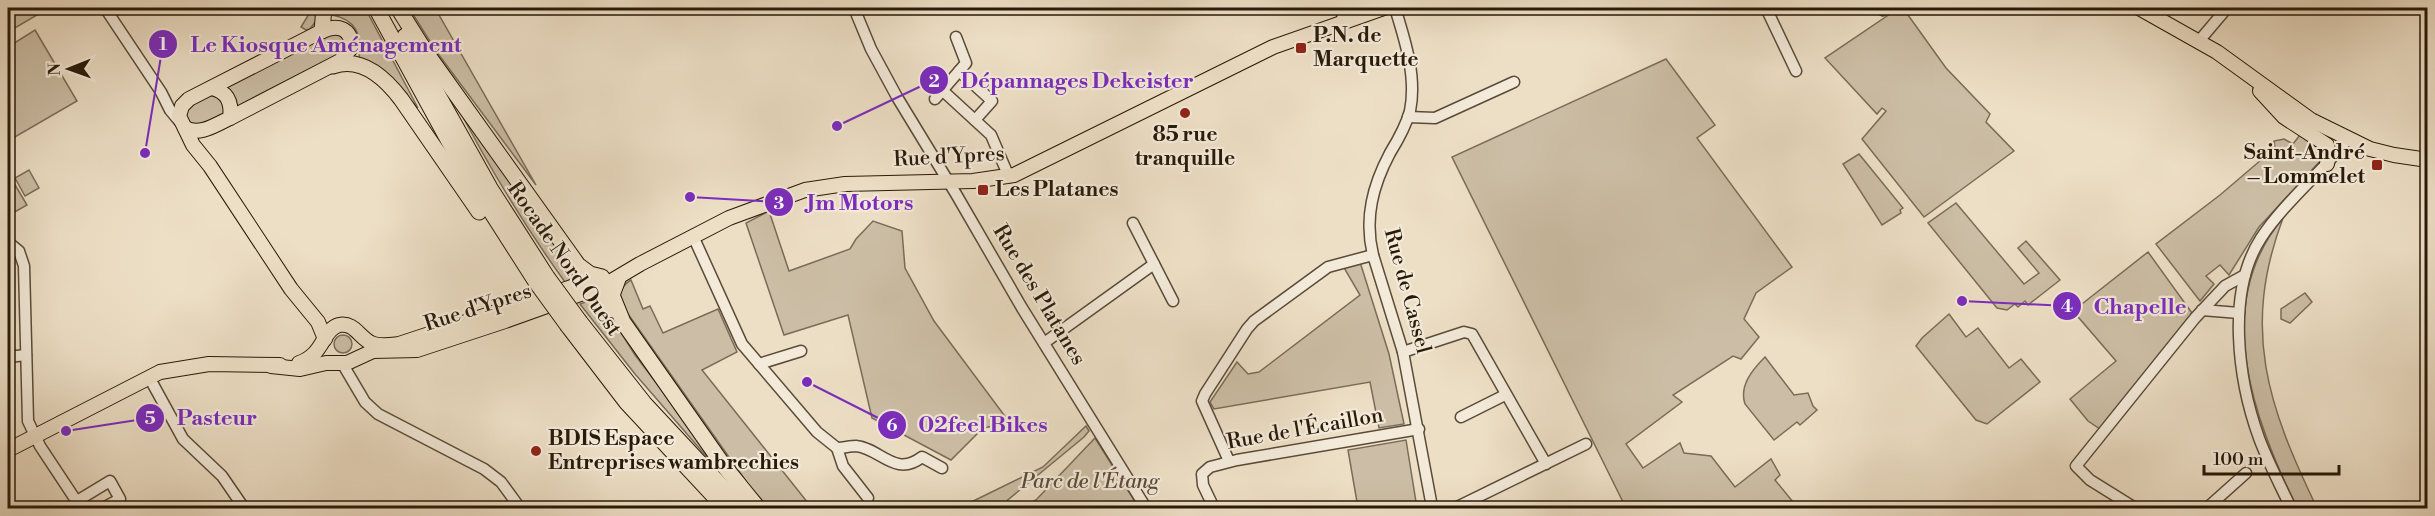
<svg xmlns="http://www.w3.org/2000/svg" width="2435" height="516" viewBox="0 0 2435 516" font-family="'Libre Bodoni',serif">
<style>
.green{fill:#ccbea6;stroke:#7a6c58;stroke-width:1.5}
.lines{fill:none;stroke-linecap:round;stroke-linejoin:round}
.minor-casing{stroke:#594b38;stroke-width:13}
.major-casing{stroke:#281a09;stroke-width:16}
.highway-casing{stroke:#281a09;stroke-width:17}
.minor{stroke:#f3eada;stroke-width:10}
.major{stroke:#eddfc6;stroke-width:14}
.highway{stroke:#eddfc6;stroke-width:15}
.highway-bridge-casing{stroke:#281a09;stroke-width:17;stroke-linecap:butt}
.highway-bridge{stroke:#eddfc6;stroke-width:15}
.poi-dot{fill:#8f2418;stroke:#f3eada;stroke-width:2}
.labels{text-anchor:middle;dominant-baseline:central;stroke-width:4.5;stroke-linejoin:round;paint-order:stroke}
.poi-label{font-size:21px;font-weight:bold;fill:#281a09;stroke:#f3eada;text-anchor:start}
.street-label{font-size:21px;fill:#281a09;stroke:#f3eada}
.park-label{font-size:21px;font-style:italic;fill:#594b38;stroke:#f3eada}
.leader{fill:none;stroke:#7b2cbf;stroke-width:2}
.callout-dot{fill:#7b2cbf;stroke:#f3eada;stroke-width:2}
.mark-label{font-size:18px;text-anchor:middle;font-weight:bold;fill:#fff}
.callout-label{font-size:22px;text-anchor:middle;font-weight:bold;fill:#7b2cbf;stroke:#f3eada;stroke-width:4.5;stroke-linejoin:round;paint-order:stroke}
</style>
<rect width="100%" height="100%" fill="#eddfc6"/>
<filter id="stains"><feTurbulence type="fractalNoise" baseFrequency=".00333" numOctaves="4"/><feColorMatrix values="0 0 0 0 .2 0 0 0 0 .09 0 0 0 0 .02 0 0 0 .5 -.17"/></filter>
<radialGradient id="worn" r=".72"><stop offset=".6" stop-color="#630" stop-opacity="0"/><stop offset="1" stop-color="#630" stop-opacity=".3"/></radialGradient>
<g class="green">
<path d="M8 8H49L8 32Z"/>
<path d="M309 8H317L316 21 310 29 306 30 301 27 309 14Z"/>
<path d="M330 8H365L418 108 404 93 359 58C363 35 355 19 332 15Z"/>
<path d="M409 8H435L536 185 436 51Z"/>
<path d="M1899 8H1903L1946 68 1990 114 1986 122 2014 151 1924 217 1862 139 1886 111 1882 108 1877 114 1825 58Z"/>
<path d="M35 30 77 101 8 141V47Z"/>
<path d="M332 32 345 37 346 51 235 110 224 87Z"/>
<path d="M1666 59 1715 125 1697 138 1792 267 1756 293 1744 319 1759 337 1741 359 1733 356 1673 395 1682 402 1626 444 1643 468 1680 443 1684 453 1711 456 1735 487 1771 459 1780 475 1775 480 1798 508H1626L1452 157Z"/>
<path d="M210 95 222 99 225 111 223 114 196 127 186 121 185 109 188 106Z"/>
<path d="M453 98 570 263 573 272 571 279 565 282C523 224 486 162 453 98Z"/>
<path d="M2300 135 2320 146 2322 159 2259 227 2229 275 2220 265 2206 276 2214 284 2200 301 2156 244 2220 195 2275 148 2274 141 2284 139 2293 144Z"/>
<path d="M1859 154 1903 208 1900 210 1901 213 1882 225 1843 164Z"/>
<path d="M29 170 39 188 25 196 15 178Z"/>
<path d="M8 173 27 205 13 213 8 204Z"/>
<path d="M1956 203 2024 284 2039 273 2018 248 2026 241 2060 280 2028 305 2025 301 2018 307 2015 304 2007 310 1997 308 1928 223Z"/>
<path d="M769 211 789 271 850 249 856 239 873 221 902 231 905 268 934 321 1010 423 983 428 951 460 872 418 848 315 784 335 746 223Z"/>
<path d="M2283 218C2241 330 2268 406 2317 508H2297C2254 419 2210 305 2283 218Z"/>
<path d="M2148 252 2192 313 2100 429 2088 421 2070 399 2116 361 2073 311Z"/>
<path d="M1360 262 1389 354 1404 424 1379 428 1370 382 1214 409 1210 402 1237 362 1248 374 1259 372 1360 295 1343 266Z"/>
<path d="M631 280 643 309 650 306 663 333 718 309 737 352 702 370 812 508H769L748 484 621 304C619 293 621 286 631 280Z"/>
<path d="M2305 293 2312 302 2290 323 2281 319V309Z"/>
<path d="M591 300 596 301 609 313 635 355 687 423 713 464 635 374 580 304Z"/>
<path d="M1949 314 1966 337 1978 328 2009 368 2021 359 2040 382 1987 424 1976 420 1916 346 1922 338Z"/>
<circle cx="343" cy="344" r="9"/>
<path d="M1765 357 1794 395 1808 393 1813 406 1817 410 1800 425 1797 422 1774 440 1745 404C1739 386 1752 370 1765 357Z"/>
<path d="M1086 426 1089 431 1084 437 998 508H959L1043 467Z"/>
<path d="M1095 438 1139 508H1020L1036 500Z"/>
<path d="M1406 440 1417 508H1358L1348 450Z"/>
</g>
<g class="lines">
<g class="minor-casing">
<g id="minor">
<path d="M105 8 161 92 170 110 179 121"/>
<path d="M854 8 871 49 897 97 956 194 1022 308 1146 508"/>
<path d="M1395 8C1405 40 1417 77 1410 111 1406 126 1398 140 1390 153 1373 185 1364 218 1373 255L1403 352 1432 507"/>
<path d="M1766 8 1796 71"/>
<path d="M1880 8 1883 10 1885 8"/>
<path d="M1342 22 1343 8"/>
<path d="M2199 41 2227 8"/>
<path d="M959 71 992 101 975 120"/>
<path d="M942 90 991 135 1009 177"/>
<path d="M935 99 966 63 956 37"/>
<path d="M1408 117 1435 118 1514 82"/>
<path d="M1133 223 1173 301"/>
<path d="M693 236 742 344 817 432 837 448C843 448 850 446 856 446 880 448 895 478 922 457L942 468"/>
<path d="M8 242 19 251 24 266 28 421 40 446 81 508"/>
<path d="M2202 310 2239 313"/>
<path d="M1044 343 1154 264"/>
<path d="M1403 352 1464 332 1472 334 1546 464"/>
<path d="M8 357 26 355"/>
<path d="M342 363 365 402 378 414 484 469 501 482 520 508"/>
<path d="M759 364 801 351"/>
<path d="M149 377 183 439 222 476 244 508"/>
<path d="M1461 417 1505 395"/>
<path d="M837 448 843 466 868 498"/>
<path d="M1229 461 1202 401 1205 394 1247 329 1254 321 1328 267 1373 255"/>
<path d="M77 501 110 481 120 499 103 508"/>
<path d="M1214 508 1203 485 1202 474 1210 467 1237 460 1419 429"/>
<path d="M1455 508 1586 444"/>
<path d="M2135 508 2090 480 2076 466 2195 318 2225 286 2245 275"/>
<path d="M2207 508 2246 473"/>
<path d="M2291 508C2280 485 2268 462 2259 438 2238 380 2226 292 2261 238 2284 203 2321 173 2348 139"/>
</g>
</g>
<g class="major-casing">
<g id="major">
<path d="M2139 8 2217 52 2311 120 2370 149 2394 155 2428 160"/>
<path d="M2260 91 2284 117 2327 145 2329 154 2327 164"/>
<path d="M230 118 340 61 352 47C351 28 338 24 322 31L189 99 182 106 179 116 193 145 210 166 291 289 318 322 325 339"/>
<path d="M185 128C200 136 215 125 230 118 232 103 228 92 212 88"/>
<path d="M299 363C324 355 322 330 339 325 354 322 359 337 371 343 380 347 390 345 399 344L590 281"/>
<path d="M271 366 300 369 326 363H347L373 351 417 350 505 321 603 286 640 264 729 218 805 190 845 184 973 181 1014 175 1273 47 1384 8"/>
<path d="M8 450 160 372 209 364 280 365"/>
</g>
</g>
<g class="highway-casing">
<g id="highway">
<path d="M376 8 465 171 536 282"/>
<path d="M398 8 425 51 578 265 590 274 602 277"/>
<path d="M322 31 324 8"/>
<path d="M405 36 490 188 547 277"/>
<path d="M333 66C361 56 385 78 401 99L479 212"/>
<path d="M618 279 612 295 623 322 724 466 758 508"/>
<path d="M582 284 594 290 613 310"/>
<path d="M580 322 644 403 742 508"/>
<path d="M568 326 627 403 725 508"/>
</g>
</g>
<use href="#minor" class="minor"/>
<use href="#major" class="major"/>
<use href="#highway" class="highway"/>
<g class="highway-bridge-casing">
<g id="highway-bridge">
<path d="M547 277 580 322"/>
<path d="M536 282 568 326"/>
</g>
</g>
<use href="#highway-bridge" class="highway-bridge"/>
</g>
<g class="poi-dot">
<rect x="1295" y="42" width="12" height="12" rx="3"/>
<circle cx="1185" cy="113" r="6"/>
<rect x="2371" y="159" width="12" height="12" rx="3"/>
<rect x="977" y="184" width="12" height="12" rx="3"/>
<circle cx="536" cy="451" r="6"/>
</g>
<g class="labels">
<g class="poi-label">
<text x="1313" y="36">P.N. de<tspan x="1313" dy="24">Marquette</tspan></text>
<text x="1185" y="135" text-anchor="middle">85 rue<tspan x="1185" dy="24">tranquille</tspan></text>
<text x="2365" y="153" text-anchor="end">Saint-André<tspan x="2365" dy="24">– Lommelet</tspan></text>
<text x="995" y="190">Les Platanes</text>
<text x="548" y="439">BDIS Espace<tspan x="548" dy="24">Entreprises wambrechies</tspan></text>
</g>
<g class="street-label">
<text transform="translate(949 157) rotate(-3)">Rue d'Ypres</text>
<text transform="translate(564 259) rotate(55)">Rocade Nord Ouest</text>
<text transform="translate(1407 291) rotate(75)">Rue de Cassel</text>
<text transform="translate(1039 295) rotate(59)">Rue des Platanes</text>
<text transform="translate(478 308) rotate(-18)">Rue d'Ypres</text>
<text transform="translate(1305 429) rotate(-10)">Rue de l'Écaillon</text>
</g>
<g class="park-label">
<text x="1090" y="482">Parc de l'Étang</text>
</g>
</g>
<path class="leader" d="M145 153L163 44M837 126L934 80M690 197L779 202M1962 301L2067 306M66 431L150 418M807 382L892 425"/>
<g class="callout-dot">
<circle cx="145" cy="153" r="6"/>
<circle cx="837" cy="126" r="6"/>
<circle cx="690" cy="197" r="6"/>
<circle cx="1962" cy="301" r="6"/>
<circle cx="66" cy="431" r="6"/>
<circle cx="807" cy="382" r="6"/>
<circle cx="163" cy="44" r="15"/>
<circle cx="934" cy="80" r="15"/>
<circle cx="779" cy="202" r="15"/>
<circle cx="2067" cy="306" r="15"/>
<circle cx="150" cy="418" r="15"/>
<circle cx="892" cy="425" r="15"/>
</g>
<g class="mark-label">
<text x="163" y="50">1</text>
<text x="934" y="87">2</text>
<text x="779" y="209">3</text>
<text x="2067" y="312">4</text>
<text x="150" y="424">5</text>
<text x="892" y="431">6</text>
</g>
<g class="callout-label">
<text x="326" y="52">Le Kiosque Aménagement</text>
<text x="1077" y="88">Dépannages Dekeister</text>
<text x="860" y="210">Jm Motors</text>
<text x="2140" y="314">Chapelle</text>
<text x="217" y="425">Pasteur</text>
<text x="983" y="432">02feel Bikes</text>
</g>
<rect width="2435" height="516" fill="none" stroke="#eddfc6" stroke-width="30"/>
<rect x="9" y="9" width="2417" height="498" fill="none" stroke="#281a09" stroke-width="3"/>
<rect x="15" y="15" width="2405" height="486" fill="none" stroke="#281a09" stroke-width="1.5"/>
<g transform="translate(69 69) rotate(269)" stroke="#f3eada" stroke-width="4.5" paint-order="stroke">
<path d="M0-4.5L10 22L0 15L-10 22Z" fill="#281a09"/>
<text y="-9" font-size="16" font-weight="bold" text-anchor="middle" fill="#281a09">N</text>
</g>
<path d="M2204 465v9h135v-9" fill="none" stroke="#281a09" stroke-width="3"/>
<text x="2213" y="465" font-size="18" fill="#281a09" stroke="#f3eada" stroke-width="4.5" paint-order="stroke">100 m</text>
<rect width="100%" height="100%" filter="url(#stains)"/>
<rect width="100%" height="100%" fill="url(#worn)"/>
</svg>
